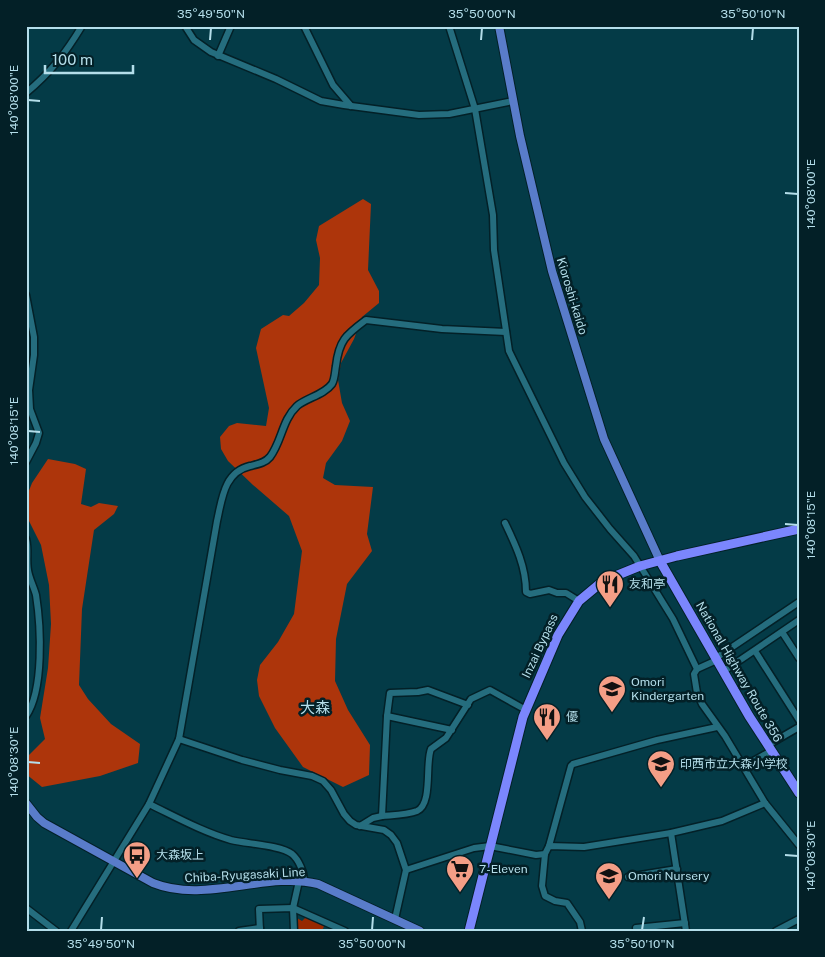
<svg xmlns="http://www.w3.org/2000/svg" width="825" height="957" viewBox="0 0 825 957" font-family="'Public Sans','Noto Sans JP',sans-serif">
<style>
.green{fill:#972901}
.forest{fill:#ad350b}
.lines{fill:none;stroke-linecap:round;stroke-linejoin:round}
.minor-casing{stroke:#032027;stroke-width:9}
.major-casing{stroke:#032027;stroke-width:10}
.highway-casing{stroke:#032027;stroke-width:11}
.minor{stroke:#256d7e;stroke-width:6}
.major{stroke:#597cca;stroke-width:8}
.highway{stroke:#7b86fd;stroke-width:9}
.ticks{fill:none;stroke:#b4deea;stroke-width:2}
.labels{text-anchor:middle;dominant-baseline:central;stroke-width:5;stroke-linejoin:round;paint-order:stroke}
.street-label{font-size:12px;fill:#b4deea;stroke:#032027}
.poi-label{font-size:12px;fill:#b4deea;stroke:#032027;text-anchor:start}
.quarter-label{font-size:15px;fill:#b4deea;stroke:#032027}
.neatline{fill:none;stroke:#b4deea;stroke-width:2}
.ticks-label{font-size:12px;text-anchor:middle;fill:#b4deea}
</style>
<rect width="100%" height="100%" fill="#043b47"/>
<path class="green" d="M307 916 325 924 322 931H298L297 918 302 921Z"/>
<g class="forest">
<path d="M363 199 371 204 368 270 379 291V303L362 317 354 339 341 363 338 380 342 403 350 421 342 441 326 463 323 478 335 485 373 487 367 534 372 551 347 584 336 639 335 681 348 710 370 745 369 775 343 787 303 767 275 728 259 696 257 680 260 665 278 642 294 614 302 551 289 516 253 485 228 461 221 449 220 437 229 426 237 423 266 426 269 408 256 348 261 329 283 315 289 316 304 303 319 285 320 258 316 240 319 226Z"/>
<path d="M48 459 75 464 86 469 81 504 91 507 99 503 118 506 114 514 94 530 82 609 79 685 88 699 111 724 140 744 138 763 100 776 42 787 26 774V758L45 739 40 718 48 668 51 624 49 585 41 545 26 515V498L32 483Z"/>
</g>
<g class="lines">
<g class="minor-casing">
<g id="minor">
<path d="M185 26 194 40 211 52 276 79 321 101 344 105 419 115 449 114 513 101"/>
<path d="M304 26 333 85 351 106"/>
<path d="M449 26 475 109 493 215 494 250 509 351 564 463 585 497 610 529 634 556 673 619 697 669 694 674 697 693 702 704 725 736 765 803 799 845"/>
<path d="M218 56 231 26"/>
<path d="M26 93C51 72 65 54 82 26"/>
<path d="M26 295 34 337V355L29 390 30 409 39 433 36 443 26 462"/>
<path d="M505 523C516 546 526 567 526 592L530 594 549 590 557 593H566L579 601"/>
<path d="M26 539C29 549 26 559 28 570 29 578 34 587 36 595 41 627 44 690 26 716"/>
<path d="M782 632 799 658"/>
<path d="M755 651 799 720"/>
<path d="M716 658 799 602"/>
<path d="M697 669 717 660"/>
<path d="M724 671 799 620"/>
<path d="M387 716 452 730"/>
<path d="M179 739 242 760 280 770 312 776 323 781 331 790 344 814 350 821 356 825 384 830 391 835 397 843 406 870 395 919"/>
<path d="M768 745 799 727"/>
<path d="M743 765 748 764 771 751"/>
<path d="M149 804C176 817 203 832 231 840 247 844 280 845 292 854 299 860 304 872 304 882"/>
<path d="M382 816C393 815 407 815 417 811 433 804 425 763 431 749L446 738 471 699 490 690 526 710"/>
<path d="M360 826 373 818 382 816 387 716 390 693 418 692 428 690 468 705"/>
<path d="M671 833 686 931"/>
<path d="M549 846 571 766 573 764 657 740 717 727"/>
<path d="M545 854 542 886 545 896 555 901 567 903 580 922 582 931"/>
<path d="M406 870 474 848 490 846 536 855 545 854 549 846 584 847 671 833 722 821 765 803"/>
<path d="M628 877 677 869"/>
<path d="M26 908 56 931"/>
<path d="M636 928 685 923"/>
<path d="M71 931 149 804 179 739 217 521C222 499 224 472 250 466 258 464 265 463 270 457 282 441 282 420 297 406 306 398 324 395 332 384 335 379 335 371 336 366 339 340 346 335 366 320L442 329 506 332"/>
<path d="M239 931 260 928"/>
<path d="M260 931 259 909 293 908 345 931"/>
<path d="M294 931 293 908 299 881"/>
<path d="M776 931 799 919"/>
</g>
</g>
<g class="major-casing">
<g id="major">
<path d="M499 26 520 136 552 271 604 439 660 561"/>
<path d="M26 803 37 817 44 823 153 883C205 904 266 871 318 884L420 931"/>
</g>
</g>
<g class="highway-casing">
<g id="highway">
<path d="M660 561 749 716 799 793"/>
<path d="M469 931 523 717 558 635 579 601 603 581 640 566 677 556 799 529"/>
</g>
</g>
<use href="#minor" class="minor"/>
<use href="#major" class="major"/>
<use href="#highway" class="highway"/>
</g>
<path class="ticks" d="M210 40 211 28M481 40 482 28M752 40 753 28M28 100 40 101M785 193 798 194M28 431 40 432M785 524 798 525M28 762 40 763M785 855 798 856M101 930 102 917M372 930 373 917M642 930 644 917"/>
<defs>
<g id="restaurant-pin" transform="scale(1.4375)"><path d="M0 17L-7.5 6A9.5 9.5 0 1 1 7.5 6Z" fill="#f49e86" stroke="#032027"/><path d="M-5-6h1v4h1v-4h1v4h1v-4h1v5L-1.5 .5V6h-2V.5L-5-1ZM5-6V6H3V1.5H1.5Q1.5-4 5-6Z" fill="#111"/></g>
<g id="school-pin" transform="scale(1.4375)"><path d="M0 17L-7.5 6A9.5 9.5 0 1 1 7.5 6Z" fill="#f49e86" stroke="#032027"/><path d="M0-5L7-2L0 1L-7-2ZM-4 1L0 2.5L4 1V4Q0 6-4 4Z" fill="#111"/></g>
<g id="bus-pin" transform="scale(1.4375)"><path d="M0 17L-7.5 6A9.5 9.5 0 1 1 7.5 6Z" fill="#f49e86" stroke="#032027"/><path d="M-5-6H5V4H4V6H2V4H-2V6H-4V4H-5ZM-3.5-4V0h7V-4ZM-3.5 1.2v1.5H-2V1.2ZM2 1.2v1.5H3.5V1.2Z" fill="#111"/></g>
<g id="supermarket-pin" transform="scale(1.4375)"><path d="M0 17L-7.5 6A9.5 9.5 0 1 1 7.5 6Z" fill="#f49e86" stroke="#032027"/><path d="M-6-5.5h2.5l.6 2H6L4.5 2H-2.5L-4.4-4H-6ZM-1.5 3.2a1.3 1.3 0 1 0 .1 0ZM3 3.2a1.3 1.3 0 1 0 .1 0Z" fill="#111"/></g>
</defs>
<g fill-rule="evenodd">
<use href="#restaurant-pin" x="610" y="584"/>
<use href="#school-pin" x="612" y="689"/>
<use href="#restaurant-pin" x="547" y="717"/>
<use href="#school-pin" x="661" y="764"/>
<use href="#bus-pin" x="137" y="855"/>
<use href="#supermarket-pin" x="460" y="869"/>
<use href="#school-pin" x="609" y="876"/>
</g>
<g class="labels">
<g class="street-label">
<text transform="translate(572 296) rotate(73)">Kioroshi-kaido</text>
<text transform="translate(540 646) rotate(-65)">Inzai Bypass</text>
<text transform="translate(739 672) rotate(60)">National Highway Route 356</text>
<text transform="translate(245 875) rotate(-3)">Chiba-Ryugasaki Line</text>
</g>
<g class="poi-label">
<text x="629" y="584">友和亭</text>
<text x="631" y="682">Omori<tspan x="631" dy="14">Kindergarten</tspan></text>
<text x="566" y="717">優</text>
<text x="680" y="764">印西市立大森小学校</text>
<text x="156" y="855">大森坂上</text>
<text x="479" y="869">7-Eleven</text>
<text x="628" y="876">Omori Nursery</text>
</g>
<g class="quarter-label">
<text x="315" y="707">大森</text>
</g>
</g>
<rect width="825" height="957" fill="none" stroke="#032027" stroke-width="55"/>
<path d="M45 65v8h88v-8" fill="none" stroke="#b4deea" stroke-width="2.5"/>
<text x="52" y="65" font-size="15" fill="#b4deea" stroke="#032027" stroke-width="4" paint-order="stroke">100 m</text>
<rect x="28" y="28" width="770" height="902" class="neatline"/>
<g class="ticks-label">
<text x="211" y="18">35°49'50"N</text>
<text x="482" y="18">35°50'00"N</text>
<text x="753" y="18">35°50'10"N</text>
<text transform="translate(14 100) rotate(-90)" y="4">140°08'00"E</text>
<text transform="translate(811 194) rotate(-90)" y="4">140°08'00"E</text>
<text transform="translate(14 431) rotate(-90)" y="4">140°08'15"E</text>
<text transform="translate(811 525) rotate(-90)" y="4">140°08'15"E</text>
<text transform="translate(14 762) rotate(-90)" y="4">140°08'30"E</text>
<text transform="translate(811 856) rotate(-90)" y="4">140°08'30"E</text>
<text x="101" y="948">35°49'50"N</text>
<text x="372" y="948">35°50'00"N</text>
<text x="642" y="948">35°50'10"N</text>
</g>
</svg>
